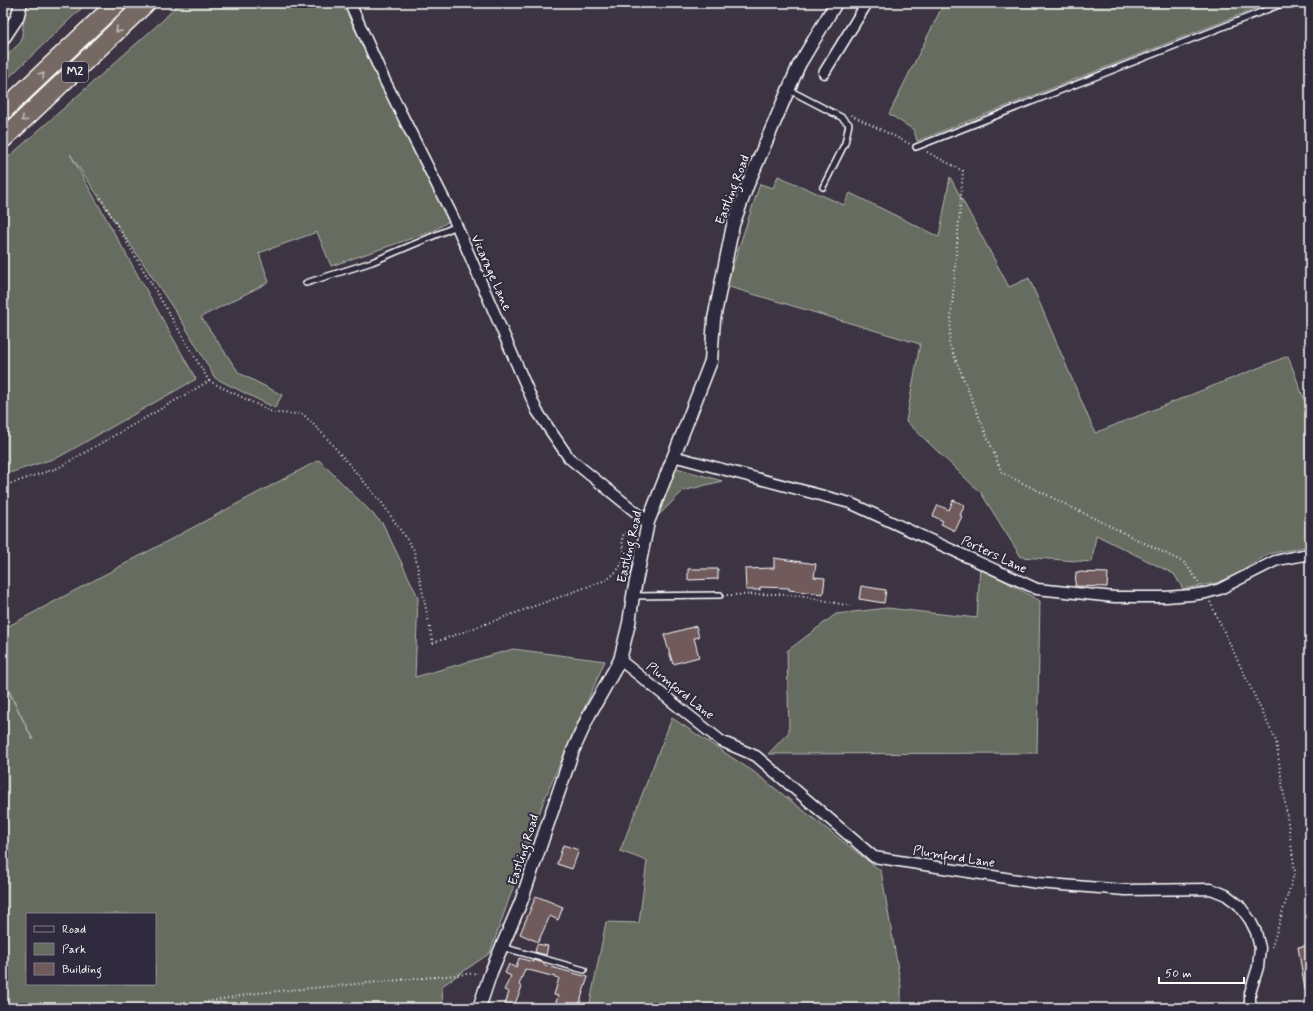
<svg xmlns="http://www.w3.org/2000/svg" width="1313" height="1011" viewBox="0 0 1313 1011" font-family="Mynerve,sans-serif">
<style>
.green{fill:#666c5f;stroke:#b2b6af;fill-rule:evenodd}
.building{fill:#6f5a5c;stroke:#fff}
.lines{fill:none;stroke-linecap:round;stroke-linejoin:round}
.service-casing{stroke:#fff;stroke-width:8}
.minor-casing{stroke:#fff;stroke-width:13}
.tertiary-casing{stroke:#fff;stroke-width:15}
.motorway-casing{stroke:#fff;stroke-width:21}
.path{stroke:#fff;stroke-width:2;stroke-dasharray:1 3;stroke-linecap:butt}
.service{stroke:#2f2a3d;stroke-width:5}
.minor{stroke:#2f2a3d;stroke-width:10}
.tertiary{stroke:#2f2a3d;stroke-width:12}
.motorway{stroke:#766964;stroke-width:18}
.oneway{stroke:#c1bcb9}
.labels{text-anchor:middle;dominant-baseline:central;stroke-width:4;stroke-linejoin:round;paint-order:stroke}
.shield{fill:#2f2a3d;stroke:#c1bfc5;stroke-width:1}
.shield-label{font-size:12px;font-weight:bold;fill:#fff}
.street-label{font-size:13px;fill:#fff;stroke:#2f2a3d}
</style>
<rect width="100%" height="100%" fill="#3c3443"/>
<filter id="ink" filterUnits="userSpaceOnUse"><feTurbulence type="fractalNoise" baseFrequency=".025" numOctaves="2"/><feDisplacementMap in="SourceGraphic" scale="8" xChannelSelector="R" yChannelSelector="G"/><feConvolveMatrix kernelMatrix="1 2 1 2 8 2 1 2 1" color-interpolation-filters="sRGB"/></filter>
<g filter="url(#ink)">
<g class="green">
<path d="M26 3H87L3 83V59L21 42Z"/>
<path d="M179 3H342L449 221 433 231 331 266 317 232 259 253 269 282 201 317 239 373 282 395 275 408 215 378 183 323 70 154 196 379 59 457 3 475V162L163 20Z"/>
<path d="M944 3H1270L917 141 914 130 889 114Z"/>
<path d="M778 176 844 205 850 193 939 237 950 177 1009 287 1029 278 1095 433 1288 356 1310 415V546L1268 554 1227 581 1183 589 1174 574 1096 535 1092 562 1021 557 981 493 906 421 920 344 726 286 760 184 773 188Z"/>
<path d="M319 460 383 524 418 597 415 677 513 649 605 661 544 800 490 953 442 986 443 1008H3V681L33 740 3 678V629ZM27 914H155V984H27Z"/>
<path d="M673 467 722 481 683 491 656 518Z"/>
<path d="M980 567 1040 601 1037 753 768 754 789 732 787 651 836 614 887 608 977 618Z"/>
<path d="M672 718 754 772 881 871 901 986V1008H589L606 922 639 923 647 861 620 851Z"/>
</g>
<g class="building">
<path d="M953 500 965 505 960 515 962 516 955 531 941 524 943 521 933 516 938 505 949 510Z"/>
<path d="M774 558 816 564 814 577 825 578 823 594 789 590V588L760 587V590H746L745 569 774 568Z"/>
<path d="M688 569H718V579L688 580Z"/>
<path d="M1076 572 1108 573 1107 587 1075 586Z"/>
<path d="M861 586 886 590 884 603 859 599Z"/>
<path d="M696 626 699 637 694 638 699 657 673 664 664 635Z"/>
<path d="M563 845 579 850 572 869 557 864Z"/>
<path d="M536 896 563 907 558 920 550 916 538 942 520 934Z"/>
<path d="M537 944 548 946 546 955 535 952Z"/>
<path d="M1310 945V990H1305L1298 947Z"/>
<path d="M519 958 533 962V960L544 963V965L588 977 578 1008H554L558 996 554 995 559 978 525 969 519 985 522 987 513 1008H504L509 992 504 990 511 976 505 973 509 964 516 968Z"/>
</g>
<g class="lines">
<g class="service-casing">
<g id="service">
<path d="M789 90 841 117 849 124 845 143 823 187"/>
<path d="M916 147 1284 3"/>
<path d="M306 283 372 262 457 226"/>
<path d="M633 596 720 595"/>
<path d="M502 947 584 970"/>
</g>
</g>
<g class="minor-casing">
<g id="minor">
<path d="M350 3 383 77 452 215 537 411 569 458 648 522"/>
<path d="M824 73 867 3"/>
<path d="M673 456 850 503 1037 589 1114 597H1166L1191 595 1206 593 1220 589 1275 561 1288 558 1310 554"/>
<path d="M620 660 721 741 756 756 874 857 1037 883 1125 890 1211 889 1226 895 1239 905 1250 920 1256 932 1260 948 1258 967 1250 993V1008"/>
</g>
</g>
<g class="tertiary-casing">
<g id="tertiary">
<path d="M3 39 17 18 21 3"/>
<path d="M479 1008 491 972 521 902 572 753 589 715 620 660 629 623 633 596 648 522 711 361 714 319 733 225 748 184 799 65 836 3"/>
</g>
</g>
<g class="motorway-casing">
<g id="motorway">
<path d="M3 111 117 3"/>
<path d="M3 139 146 3"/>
</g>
</g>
<g class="path">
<path d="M851 115 910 144"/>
<path d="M927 152 963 171 949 343 1002 473 1185 563 1199 583"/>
<path d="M209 381 274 413 303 414 325 436 382 503 414 550 433 643 606 580C613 576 622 566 624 558 626 547 614 532 634 531"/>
<path d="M3 486 58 468 209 381 99 195"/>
<path d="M727 595 775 594 803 596 850 606"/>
<path d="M1210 602 1276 741 1295 871 1271 950"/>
<path d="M172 1008 257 993 478 973"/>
</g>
<use href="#service" class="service"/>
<use href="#minor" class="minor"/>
<use href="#tertiary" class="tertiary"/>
<use href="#motorway" class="motorway"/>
</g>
<defs><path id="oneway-chevron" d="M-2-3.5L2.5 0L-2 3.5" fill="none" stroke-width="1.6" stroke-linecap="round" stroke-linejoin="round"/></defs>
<g class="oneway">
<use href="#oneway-chevron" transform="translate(118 30) rotate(136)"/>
<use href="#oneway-chevron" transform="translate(42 75) rotate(-43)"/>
<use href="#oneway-chevron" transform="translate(24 119) rotate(137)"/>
</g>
</g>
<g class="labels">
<rect class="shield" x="62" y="62" width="26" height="20" rx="3"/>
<g class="shield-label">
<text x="75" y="72">M2</text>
</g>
<g class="street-label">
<text transform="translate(733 190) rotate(-69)">Eastling Road</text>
<text transform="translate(491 273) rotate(66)">Vicarage Lane</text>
<text transform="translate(630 547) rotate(-77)">Eastling Road</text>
<text transform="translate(994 555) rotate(25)">Porters Lane</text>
<text transform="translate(680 691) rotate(39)">Plumford Lane</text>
<text transform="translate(524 850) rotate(-72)">Eastling Road</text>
<text transform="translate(954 857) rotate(9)">Plumford Lane</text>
</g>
</g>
<rect width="1313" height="1011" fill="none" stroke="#2f2a3d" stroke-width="16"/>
<rect x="8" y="8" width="1297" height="995" fill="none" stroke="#fff" stroke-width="1.5" filter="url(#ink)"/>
<rect x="26" y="913" width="130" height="72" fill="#2f2a3d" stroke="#827f8b"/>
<rect x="34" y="926" width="20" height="6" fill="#2f2a3d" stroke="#827f8b"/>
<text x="62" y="933" font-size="12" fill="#ffffff">Road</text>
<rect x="34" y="943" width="20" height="12" fill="#666c5f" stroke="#827f8b"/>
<text x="62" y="953" font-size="12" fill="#ffffff">Park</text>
<rect x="34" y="963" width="20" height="12" fill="#6f5a5c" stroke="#827f8b"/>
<text x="62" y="973" font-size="12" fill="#ffffff">Building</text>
<path d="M1159 977v6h85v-6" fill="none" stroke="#ffffff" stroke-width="2"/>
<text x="1165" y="977" font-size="12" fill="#ffffff" stroke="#2f2a3d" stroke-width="3" paint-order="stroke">50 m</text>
</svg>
